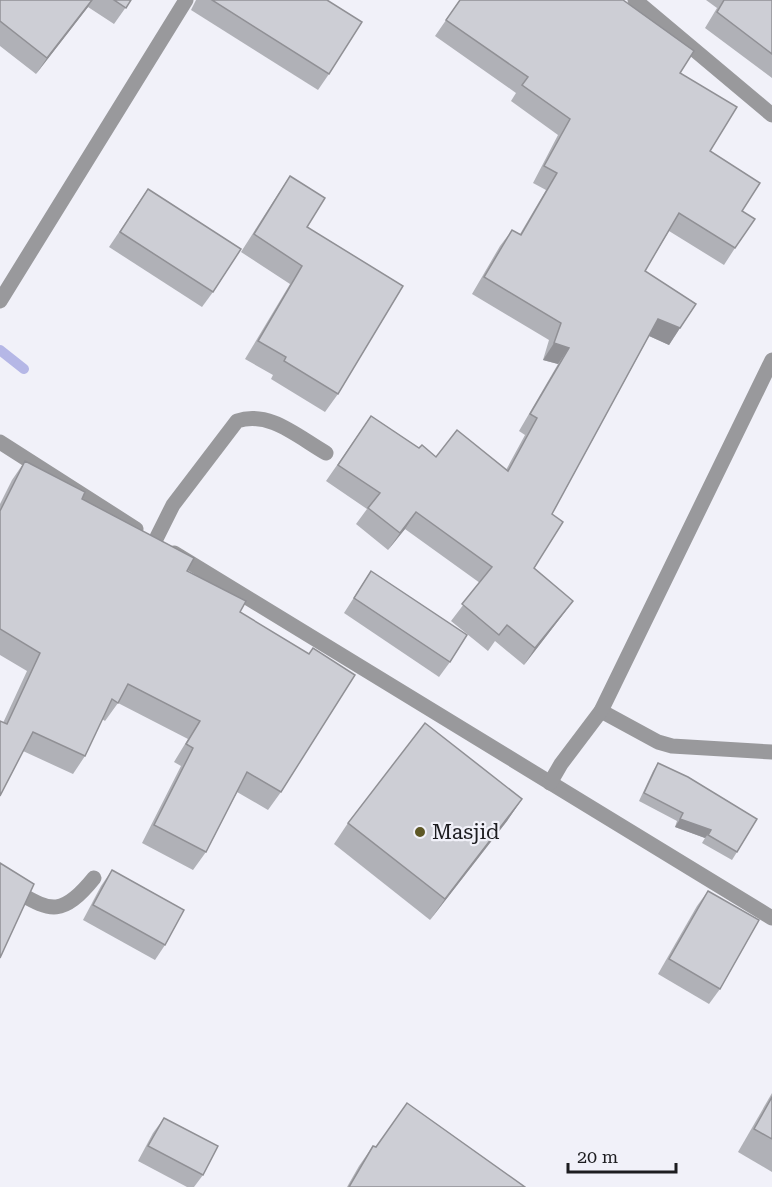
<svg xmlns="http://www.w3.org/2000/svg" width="772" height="1187" viewBox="0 0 772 1187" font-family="'Roboto Serif',serif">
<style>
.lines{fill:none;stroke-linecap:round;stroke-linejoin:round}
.stream{stroke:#b5b7e6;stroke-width:10}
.minor{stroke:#99999c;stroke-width:15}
.wall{fill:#b0b1b7}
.shaded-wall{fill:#909095}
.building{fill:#cdced5;stroke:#909095;stroke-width:1.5}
.poi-dot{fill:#5e5825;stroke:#f1f1f9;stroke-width:2}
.labels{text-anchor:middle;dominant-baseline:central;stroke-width:4.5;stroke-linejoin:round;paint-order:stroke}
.poi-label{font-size:21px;fill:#1d1d20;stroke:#f1f1f9;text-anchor:start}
</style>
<rect width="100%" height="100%" fill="#f1f1f9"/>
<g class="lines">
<path class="stream" d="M0 350 24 369"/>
<g class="minor">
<path d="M635 0 772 115"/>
<path d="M0 301 186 0"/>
<path d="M0 442 136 529"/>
<path d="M155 541 173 505 237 421C269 410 298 437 326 453"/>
<path d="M174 553 772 918"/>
<path d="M601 711 658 742 672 746 772 752"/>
<path d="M550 783 561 764 601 711 772 360"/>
<path d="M0 883C46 906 56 925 94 878"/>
</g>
</g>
<g class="wall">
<path d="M0 0H131L114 24 88 7 36 74 0 46Z"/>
<path d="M196 0H327L329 74 318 90 191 10Z"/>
<path d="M460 0 680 73 710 151 742 211 735 248 724 265 669 231 645 271 680 328 669 345 649 336 552 514 534 568 573 601 561 617 524 665 495 641 488 651 451 621 480 583 405 529 388 550 356 524 367 509 326 481 371 416 419 448 436 457 506 470 525 435 519 431 558 364 543 360 549 340 472 294 500 246 512 230 520 234 546 190 533 183 558 135 511 101 516 93 435 36Z"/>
<path d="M706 0H772V78L705 28 717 8Z"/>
<path d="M290 176 307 227 338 394 325 412 271 379 273 375 245 359 290 284 241 252 278 194Z"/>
<path d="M148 189 213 292 202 307 109 247Z"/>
<path d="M25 461 187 571 240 612 281 792 268 810 237 792 206 852 193 870 142 843 181 766 174 762 188 739 118 703 105 721 102 719 85 756 73 774 23 751 3 723 27 671 0 655V504L12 480Z"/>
<path d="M371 571 450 662 439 677 344 613Z"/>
<path d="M658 763 737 852 732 860 702 843 705 838 675 827 677 821 639 801 653 771Z"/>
<path d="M522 799 507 821 430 920 334 844 348 823Z"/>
<path d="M112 870 165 945 155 960 83 920 101 886Z"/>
<path d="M708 891 720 989 709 1004 658 974 697 906Z"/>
<path d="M772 1093V1172L738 1152Z"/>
<path d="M164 1118 203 1175 194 1187H187L138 1161 153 1133Z"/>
<path d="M373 1146 376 1147 525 1187H347L359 1166Z"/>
</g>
<g class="shaded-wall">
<path d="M92 0 88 7 36 74 47 58Z"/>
<path d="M658 319 680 328 669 345 647 335Z"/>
<path d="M554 343 569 348 558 364 543 360Z"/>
<path d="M416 512 405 529 388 550 400 533Z"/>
<path d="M573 601 561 617 524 665 535 648Z"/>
<path d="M522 799 507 821 430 920 445 899Z"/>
<path d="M680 819 711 830 705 838 675 827Z"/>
</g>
<g class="building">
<path d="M0 0H92L47 58 0 21Z"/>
<path d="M114 0H131L126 8Z"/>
<path d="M212 0H327L362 22 329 74Z"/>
<path d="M460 0H623L694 51 680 73 737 107 710 151 760 183 742 211 755 219 735 248 679 213 645 271 696 304 680 328 658 319 552 514 563 522 534 568 573 601 535 648 507 625 499 635 462 604 492 567 416 512 400 533 368 508 380 493 338 465 371 416 419 448 422 445 436 457 457 430 508 471 537 418 530 414 569 348 554 343 561 323 484 277 512 230 521 235 557 173 544 166 570 119 522 85 528 77 446 20Z"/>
<path d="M724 0H772V54L717 12Z"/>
<path d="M290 176 325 198 307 227 403 286 338 394 284 361 286 357 258 341 302 266 254 234Z"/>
<path d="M148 189 241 249 213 292 120 232Z"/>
<path d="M25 461 85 492 82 499 194 558 187 571 246 601 240 612 309 654 313 648 355 675 281 792 247 772 206 852 154 825 193 748 186 744 200 721 128 684 118 703 112 699 85 756 33 732 0 796V721L7 724 40 653 0 629V511Z"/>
<path d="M371 571 467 635 450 662 354 598Z"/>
<path d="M425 723 522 799 445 899 348 823Z"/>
<path d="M658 763 688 777 757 819 737 852 708 835 711 830 680 819 683 813 644 793Z"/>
<path d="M0 863 34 884 0 958Z"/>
<path d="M112 870 184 910 165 945 93 905Z"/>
<path d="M708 891 759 920 720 989 669 959Z"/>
<path d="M772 1097V1139L754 1129Z"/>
<path d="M407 1103 525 1187H349L373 1146 376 1147Z"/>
<path d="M164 1118 218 1146 203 1175 148 1146Z"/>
</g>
<circle class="poi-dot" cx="420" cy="832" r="6"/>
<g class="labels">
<g class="poi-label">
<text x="432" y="832">Masjid</text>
</g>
</g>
<path d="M568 1163v9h108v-9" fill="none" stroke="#1d1d20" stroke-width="3"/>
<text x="577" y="1163" font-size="18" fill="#1d1d20" stroke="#f1f1f9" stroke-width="4.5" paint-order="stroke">20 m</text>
</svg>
